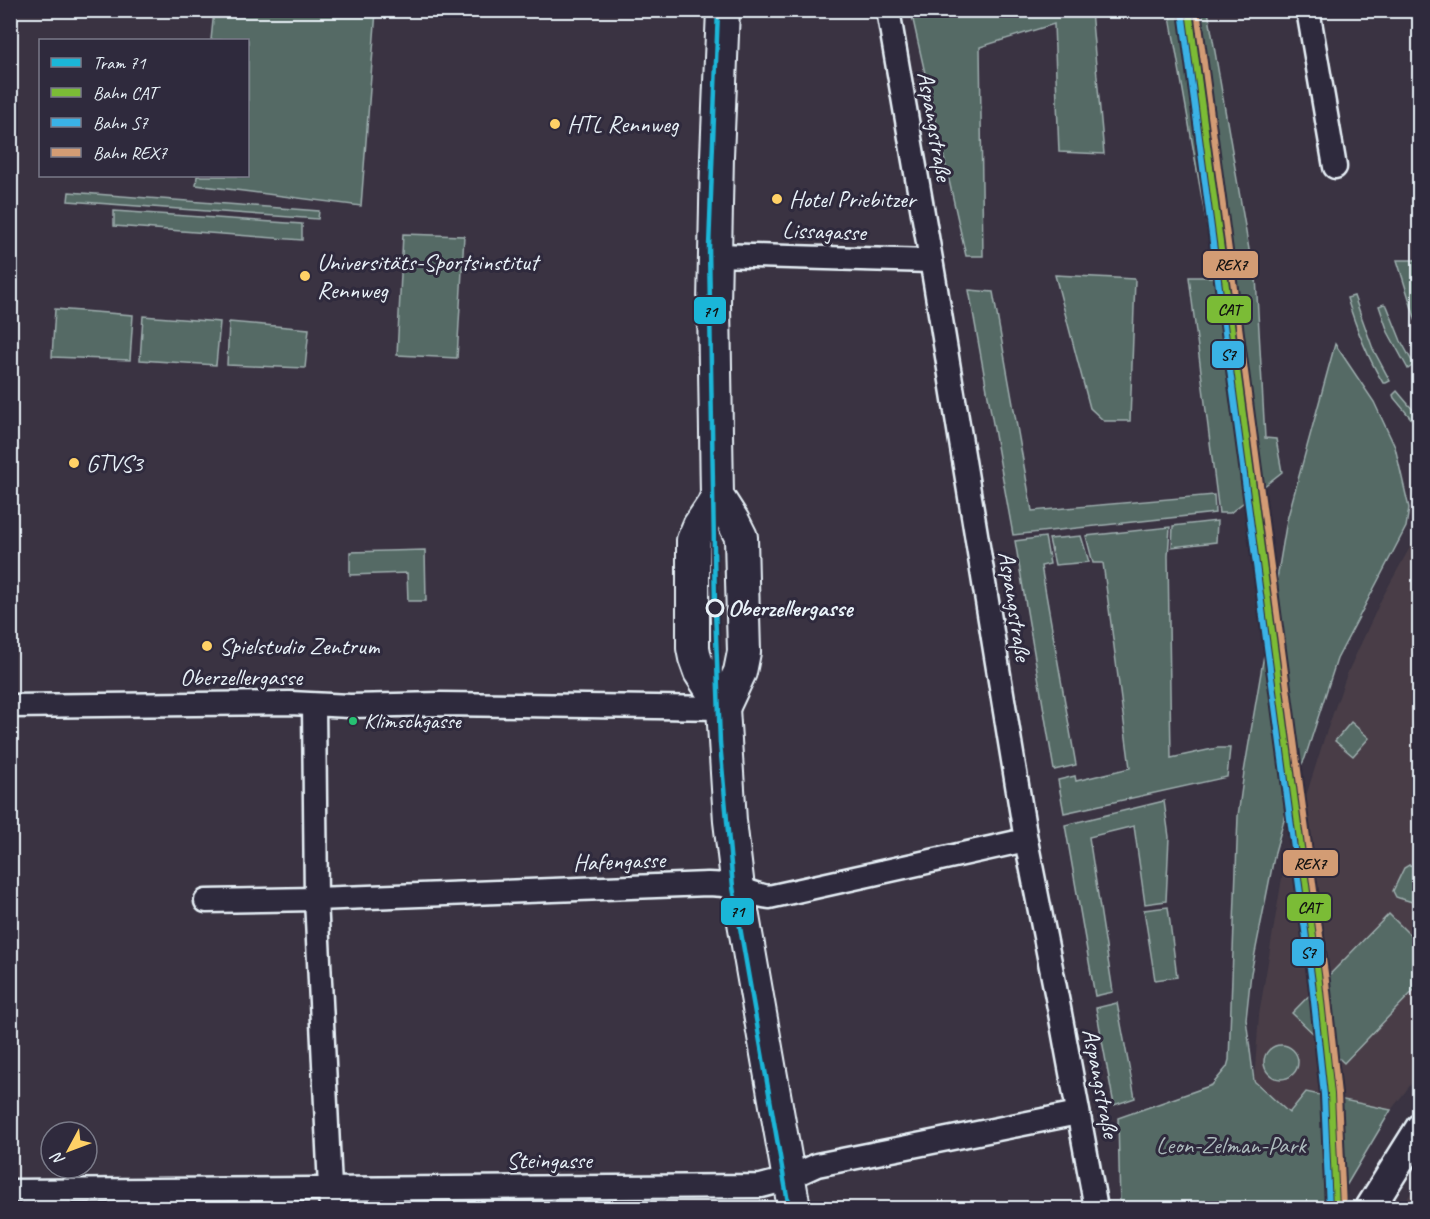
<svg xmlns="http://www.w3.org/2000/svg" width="1430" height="1219" viewBox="0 0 1430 1219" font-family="Caveat,sans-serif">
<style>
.built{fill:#483e47}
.green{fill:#546a65;stroke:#9eaeae;stroke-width:1.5}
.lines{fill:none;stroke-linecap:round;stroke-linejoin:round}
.minor-casing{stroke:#e8f1f8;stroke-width:27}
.tertiary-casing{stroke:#e8f1f8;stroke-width:33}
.secondary-casing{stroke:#e8f1f8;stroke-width:36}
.minor{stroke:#2f2a3d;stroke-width:22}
.tertiary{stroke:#2f2a3d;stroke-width:28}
.secondary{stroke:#2f2a3d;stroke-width:32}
.rail-1-casing{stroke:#2f2a3d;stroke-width:10}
.rail-2-casing{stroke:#2f2a3d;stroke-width:10}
.rail-3-casing{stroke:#2f2a3d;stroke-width:10}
.rail-1{stroke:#7bbc36;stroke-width:6}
.rail-2{stroke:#3ab2e6;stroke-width:6}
.rail-3{stroke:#d39c74;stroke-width:6}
.tram-1-casing{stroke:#2f2a3d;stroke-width:9}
.tram-1{stroke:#1ab6d8;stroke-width:4.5}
.poi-dot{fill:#ffd166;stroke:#2f2a3d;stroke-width:2}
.stop-dot{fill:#2f2a3d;stroke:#e8f1f8;stroke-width:3}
.bus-dot{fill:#26c172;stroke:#2f2a3d;stroke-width:2}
.labels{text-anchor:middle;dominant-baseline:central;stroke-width:6;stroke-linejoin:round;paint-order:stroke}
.bus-label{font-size:22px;fill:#e8f1f8;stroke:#2f2a3d;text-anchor:start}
.poi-label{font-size:24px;fill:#e8f1f8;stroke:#2f2a3d;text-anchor:start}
.street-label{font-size:24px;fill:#e8f1f8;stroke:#2f2a3d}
.stop-label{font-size:24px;font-weight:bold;fill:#e8f1f8;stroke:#2f2a3d;text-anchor:start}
.park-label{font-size:24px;fill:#adbbbd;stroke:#2f2a3d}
.line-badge{stroke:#2f2a3d;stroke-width:2}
.pale-badge-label{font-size:16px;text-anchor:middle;font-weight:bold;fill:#111}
</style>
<rect width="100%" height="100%" fill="#3a3342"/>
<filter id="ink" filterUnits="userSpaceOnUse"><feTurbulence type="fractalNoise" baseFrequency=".0167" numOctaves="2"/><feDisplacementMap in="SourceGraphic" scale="12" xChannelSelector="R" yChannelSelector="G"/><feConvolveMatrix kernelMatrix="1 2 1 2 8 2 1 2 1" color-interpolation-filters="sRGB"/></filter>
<g filter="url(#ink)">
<g class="built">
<path d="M1419 531V1074L1391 1110 1306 1092 1289 1114 1254 1081 1259 1015 1284 866 1325 736 1347 674 1382 598Z"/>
<path d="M1419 1179V1208H1402Z"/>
</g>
<g class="green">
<path d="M214 11H376L361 206 196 185 197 176H248V40H211Z"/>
<path d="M911 11H1091L1104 154 1059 152 1054 24 980 47 983 256H966Z"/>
<path d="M1169 11H1208L1251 261H1213Z"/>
<path d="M69 192 319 211 318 219 68 201Z"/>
<path d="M114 211 302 224V240L114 226Z"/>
<path d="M403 234 464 236 457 358 397 355Z"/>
<path d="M1397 260H1419V331Z"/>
<path d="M1055 275 1135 279 1130 421H1104L1090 408Z"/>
<path d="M1189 277H1256L1265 438 1276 439 1282 472 1230 513H1219Z"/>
<path d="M969 290 993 292 1032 511 1214 495 1215 513 1013 535Z"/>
<path d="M1354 296 1373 349 1390 381 1386 383H1383C1367 356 1356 328 1347 298Z"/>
<path d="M1384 304 1387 306 1401 341 1413 363 1412 366 1408 369 1388 332 1379 306Z"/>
<path d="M55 309 133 315 130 360 52 357Z"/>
<path d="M143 316 220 322 216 365 140 360Z"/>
<path d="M229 322 309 329 305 368 227 365Z"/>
<path d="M1335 344 1374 402 1395 447 1409 508 1406 527 1337 659 1305 758 1297 774 1275 852 1251 973 1246 1019 1254 1081 1289 1113 1306 1092 1391 1110 1333 1208H1120L1118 1118 1212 1085 1227 1067 1229 1060 1238 816 1244 772 1287 520Z"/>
<path d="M1397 391 1419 417V428L1394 398 1393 395Z"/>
<path d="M1217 521 1216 542 1172 547 1173 526Z"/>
<path d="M1170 527 1168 556 1171 758 1217 748H1230L1227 777 1064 813 1058 780 1075 776 1076 781 1130 768 1103 563H1093L1086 536Z"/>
<path d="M1081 536 1089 562 1055 565 1049 539Z"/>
<path d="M1045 537 1050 564 1041 566 1076 765 1054 770 1015 541Z"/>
<path d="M425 550 426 601H408L407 573 350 575V552Z"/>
<path d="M1351 722 1369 738 1353 756 1335 741Z"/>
<path d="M1164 801 1169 837 1166 901 1145 904 1134 826 1089 837 1113 992 1095 996 1065 825Z"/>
<path d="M1409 865 1417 866 1419 869V904L1399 898 1396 897 1393 891 1404 868Z"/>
<path d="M1168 907 1177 977 1155 980 1144 910Z"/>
<path d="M1389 914 1419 944V985L1344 1063 1292 1013Z"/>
<path d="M1117 1003 1135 1098 1114 1105 1096 1008Z"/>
<circle cx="1281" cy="1062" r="17"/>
</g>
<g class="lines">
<g class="minor-casing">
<g id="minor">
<path d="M888 10 935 283 1026 840 1059 1008 1096 1208"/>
<path d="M1308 10 1335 167"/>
<path d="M715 255 931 261"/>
<path d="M314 705 316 899 331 1208"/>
<path d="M10 706 290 703 350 706 441 704 723 708"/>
<path d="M206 901 316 899 708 884C717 884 725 885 734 887 746 890 756 895 769 897L1026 840"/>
<path d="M10 1191 761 1186 784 1180 817 1165 1078 1113"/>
</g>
</g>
<g class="tertiary-casing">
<path id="tertiary" d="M1370 1208 1420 1128"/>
</g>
<g class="secondary-casing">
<g id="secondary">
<path d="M723 10 717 156 714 304 717 496 713 505 699 526 693 540V648L695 658 700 672 723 708 730 821 738 888 794 1208"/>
<path d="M717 496 733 521 741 537 742 580 744 652 740 672 723 708"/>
</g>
</g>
<use href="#minor" class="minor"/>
<use href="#tertiary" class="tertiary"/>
<use href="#secondary" class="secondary"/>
<g class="rail-1-casing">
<path id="rail-1" d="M1189 10 1319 982 1331 1094 1336 1208"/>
</g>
<g class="rail-2-casing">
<path id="rail-2" d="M1182 11 1312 983 1324 1095 1329 1208"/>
</g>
<g class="rail-3-casing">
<path id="rail-3" d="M1197 10 1326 981 1338 1094 1343 1208"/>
</g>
<use href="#rail-1" class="rail-1"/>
<use href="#rail-2" class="rail-2"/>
<use href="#rail-3" class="rail-3"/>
<g class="tram-1-casing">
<path id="tram-1" d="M718 10 709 247 715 608 720 743 733 887 789 1208"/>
</g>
<use href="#tram-1" class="tram-1"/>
</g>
</g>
<g class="poi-dot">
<circle cx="555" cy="124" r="6"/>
<circle cx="777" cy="199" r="6"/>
<circle cx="305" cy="276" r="6"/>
<circle cx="74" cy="463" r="6"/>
<circle cx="207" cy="646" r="6"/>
</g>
<circle class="stop-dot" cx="715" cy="608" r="8"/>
<circle class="bus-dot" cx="353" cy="721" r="5"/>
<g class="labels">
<g class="bus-label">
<text x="364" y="721">Klimschgasse</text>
</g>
<g class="poi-label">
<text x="567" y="124">HTL Rennweg</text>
<text x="789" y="199">Hotel Priebitzer</text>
<text x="317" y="262">Universitäts-Sportsinstitut<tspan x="317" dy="28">Rennweg</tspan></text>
<text x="86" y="463">GTVS3</text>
<text x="219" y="646">Spielstudio Zentrum</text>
</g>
<g class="street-label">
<text transform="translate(935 126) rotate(80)">Aspangstraße</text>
<text transform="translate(824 231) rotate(2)">Lissagasse</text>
<text transform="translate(1015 606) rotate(81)">Aspangstraße</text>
<text x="241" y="677">Oberzellergasse</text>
<text transform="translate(619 861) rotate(-2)">Hafengasse</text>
<text transform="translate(1101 1083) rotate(79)">Aspangstraße</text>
<text x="549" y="1160">Steingasse</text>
</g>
<g class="stop-label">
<text x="728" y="608">Oberzellergasse</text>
</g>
<g class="park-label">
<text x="1231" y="1145">Leon-Zelman-Park</text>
</g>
</g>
<g class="line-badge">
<rect x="1202" y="250" width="57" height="29" rx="6" fill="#d39c74"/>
<rect x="1206" y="295" width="46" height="29" rx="6" fill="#7bbc36"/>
<rect x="693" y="296" width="34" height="29" rx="6" fill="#1ab6d8"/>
<rect x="1211" y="340" width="34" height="29" rx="6" fill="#3ab2e6"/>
<rect x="1282" y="849" width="57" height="28" rx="6" fill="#d39c74"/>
<rect x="1286" y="893" width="46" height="29" rx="6" fill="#7bbc36"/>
<rect x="720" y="897" width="35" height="29" rx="6" fill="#1ab6d8"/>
<rect x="1291" y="938" width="34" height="29" rx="6" fill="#3ab2e6"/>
</g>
<g class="pale-badge-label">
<text x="1231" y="270">REX7</text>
<text x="1229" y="315">CAT</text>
<text x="710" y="317">71</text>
<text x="1228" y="360">S7</text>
<text x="1310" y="869">REX7</text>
<text x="1309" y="913">CAT</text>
<text x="737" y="917">71</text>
<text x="1308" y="958">S7</text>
</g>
<rect width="1430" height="1219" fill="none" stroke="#2f2a3d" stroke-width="36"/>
<rect x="18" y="18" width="1394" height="1183" fill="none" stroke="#e8f1f8" stroke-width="2" filter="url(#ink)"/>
<rect x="39" y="39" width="210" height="138" fill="#2f2a3d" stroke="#797a88" stroke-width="1.5"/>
<rect x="51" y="58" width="30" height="9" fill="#1ab6d8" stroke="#797a88" stroke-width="1.5"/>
<text x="93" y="69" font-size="18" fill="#e8f1f8">Tram 71</text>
<rect x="51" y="88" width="30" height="9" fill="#7bbc36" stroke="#797a88" stroke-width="1.5"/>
<text x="93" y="99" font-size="18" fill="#e8f1f8">Bahn CAT</text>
<rect x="51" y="118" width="30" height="9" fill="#3ab2e6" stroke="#797a88" stroke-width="1.5"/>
<text x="93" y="129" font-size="18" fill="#e8f1f8">Bahn S7</text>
<rect x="51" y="148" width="30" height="9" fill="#d39c74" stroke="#797a88" stroke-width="1.5"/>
<text x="93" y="159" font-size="18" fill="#e8f1f8">Bahn REX7</text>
<g transform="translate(69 1150) rotate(229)"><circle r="28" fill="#2f2a3d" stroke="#797a88" stroke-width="1.5"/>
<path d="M0-4.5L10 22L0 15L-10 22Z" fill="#ffd166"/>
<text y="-9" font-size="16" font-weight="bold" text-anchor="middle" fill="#e8f1f8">N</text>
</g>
</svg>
